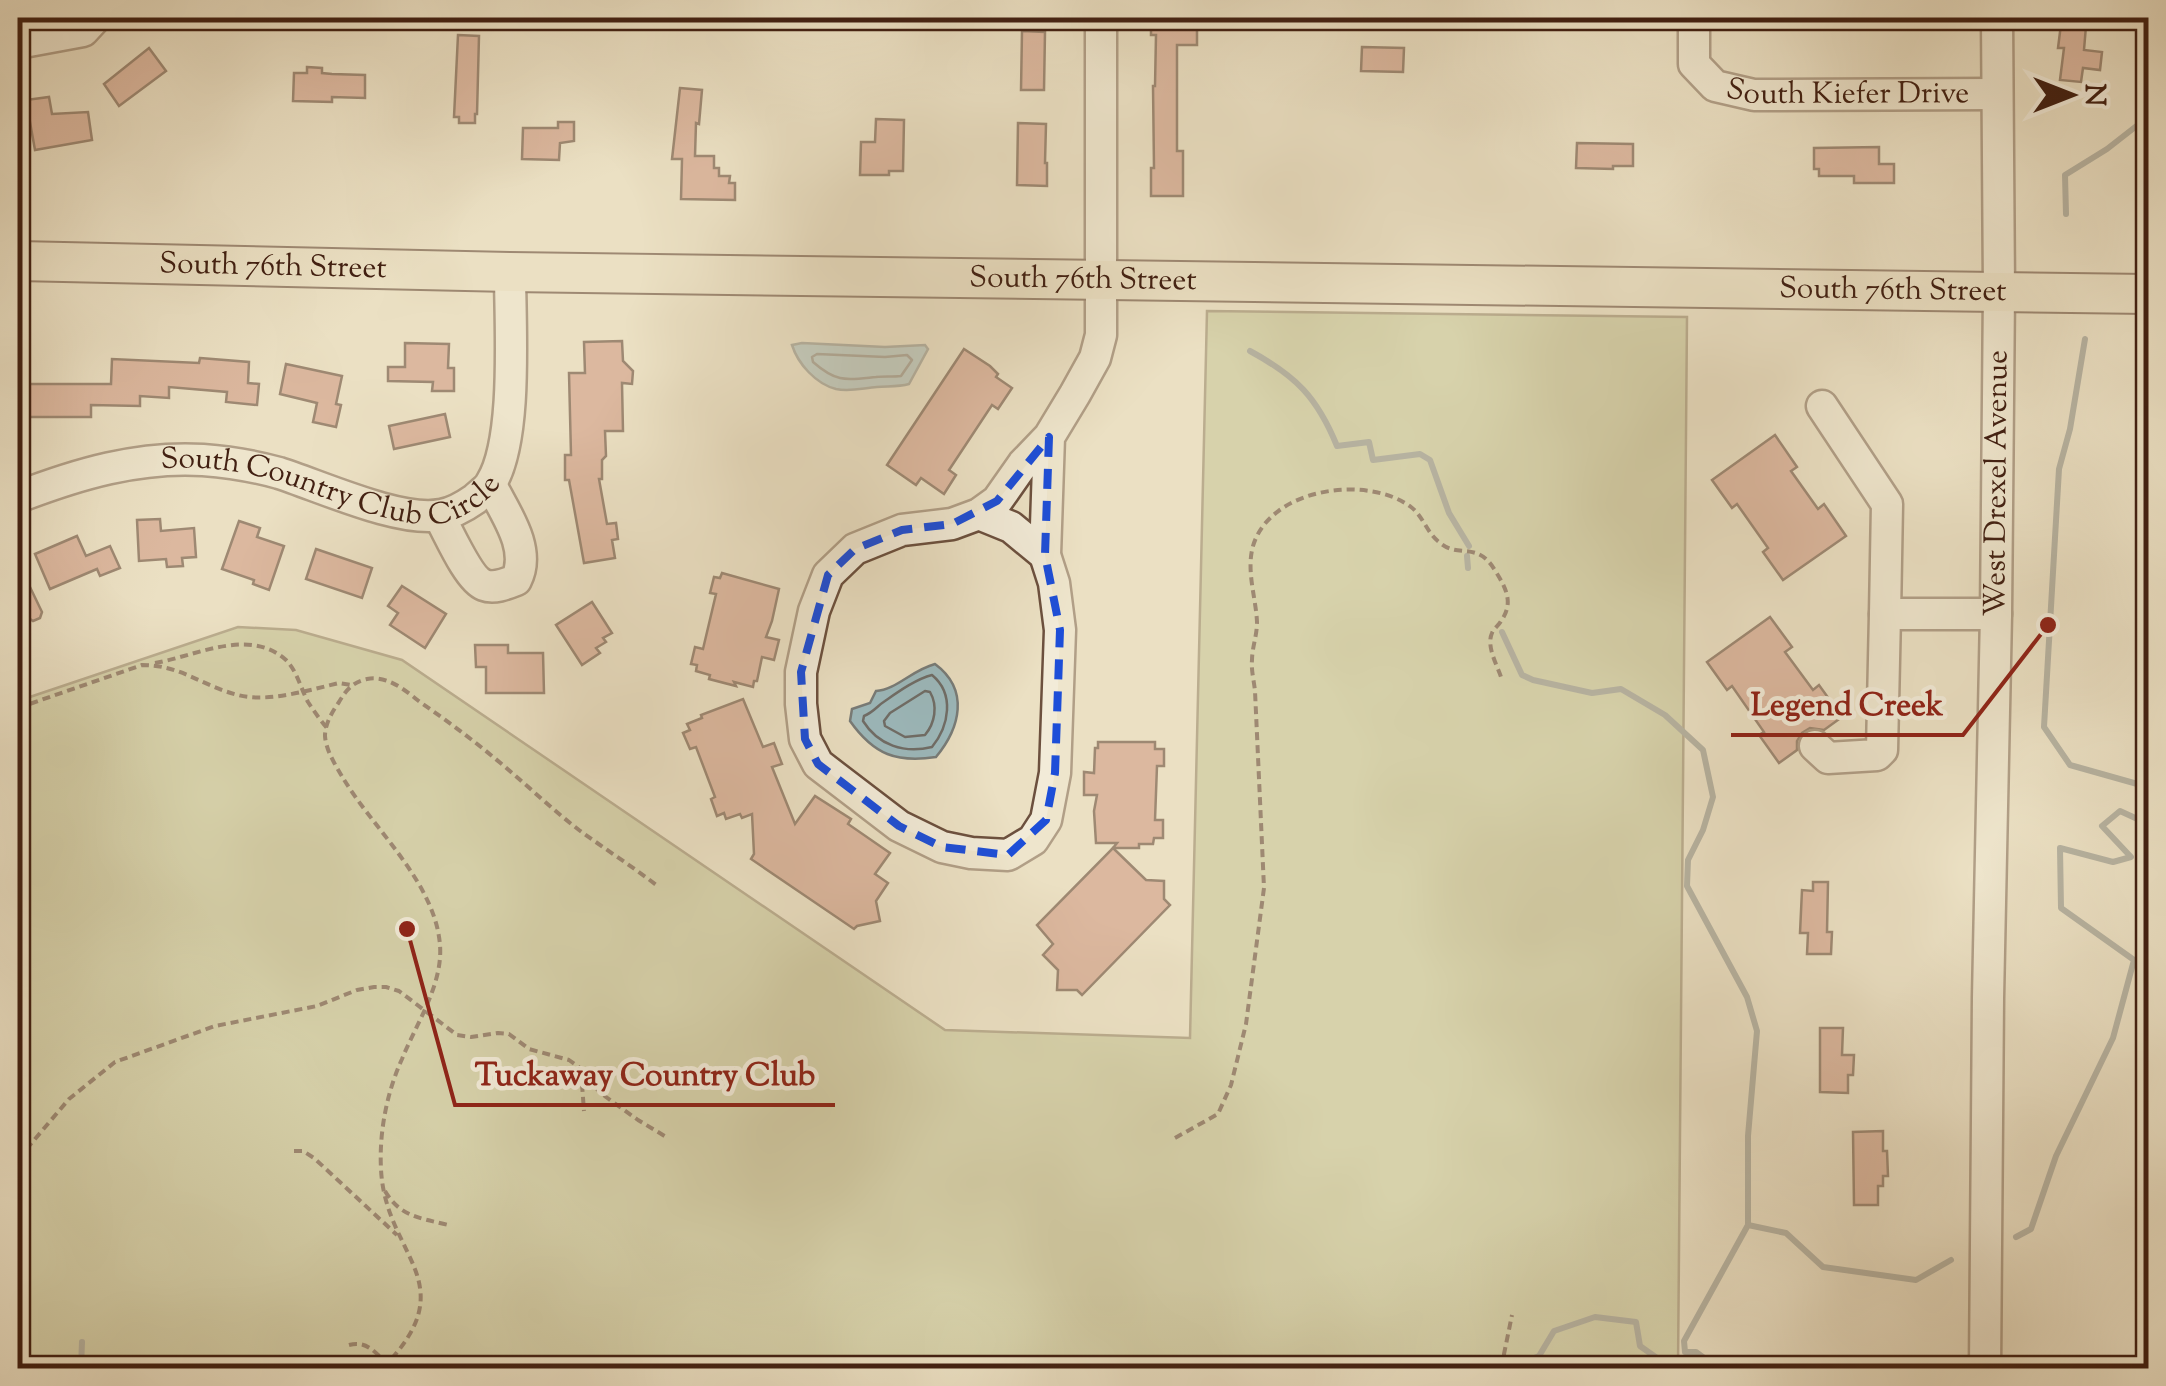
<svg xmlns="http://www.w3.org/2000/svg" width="2166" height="1386" viewBox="0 0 2166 1386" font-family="'Sorts Mill Goudy',serif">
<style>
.green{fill:#bec08f;stroke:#807050;stroke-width:2.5}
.water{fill:#9cbabe;stroke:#787c79;stroke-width:2.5}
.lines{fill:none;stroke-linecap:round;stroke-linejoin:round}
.shore{stroke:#6f6d68;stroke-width:2.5}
.stream{stroke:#787c79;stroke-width:6}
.building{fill:#ca8773;stroke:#422012;stroke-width:2.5}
.minor-casing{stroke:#6c503e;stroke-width:35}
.major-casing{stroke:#422012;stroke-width:42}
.path{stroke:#422012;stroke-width:4;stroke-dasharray:8 5;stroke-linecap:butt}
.minor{stroke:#f2ebd8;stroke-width:30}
.major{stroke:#ebe0c3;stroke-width:38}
.marked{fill:none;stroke:#1d4ed8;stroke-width:8;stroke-dasharray:20 12;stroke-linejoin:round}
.labels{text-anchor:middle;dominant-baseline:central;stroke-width:9;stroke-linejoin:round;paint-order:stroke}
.street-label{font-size:30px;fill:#422012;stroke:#f2ebd8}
.leader{fill:none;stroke:#8f2418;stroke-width:4}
.callout-dot{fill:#8f2418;stroke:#f2ebd8;stroke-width:4}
.callout-label{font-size:32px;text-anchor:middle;font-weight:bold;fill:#8f2418;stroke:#f2ebd8;stroke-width:9;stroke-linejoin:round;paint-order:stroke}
</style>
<rect width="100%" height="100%" fill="#ebe0c3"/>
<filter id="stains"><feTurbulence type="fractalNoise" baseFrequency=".002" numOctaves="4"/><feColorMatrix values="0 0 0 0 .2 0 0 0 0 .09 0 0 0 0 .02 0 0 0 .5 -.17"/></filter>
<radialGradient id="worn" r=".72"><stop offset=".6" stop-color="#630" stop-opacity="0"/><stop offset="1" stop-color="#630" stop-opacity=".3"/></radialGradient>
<path class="green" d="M1207 311 1687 317 1678 1368H18V701L238 627 296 630 402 660 945 1030 1190 1038Z"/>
<g class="water">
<path d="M802 343 885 347 925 345 928 349 909 384C898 387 888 386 877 387 863 388 850 392 836 389 816 384 798 364 792 345Z"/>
<path d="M935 664C970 690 960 728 936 757 897 763 874 755 850 721L852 709 870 703 876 691C896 690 912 670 935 664Z"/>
</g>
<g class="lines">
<g class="shore">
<path d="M817 354 885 357 907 355 912 360 901 376C892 377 884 376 876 377 846 380 837 383 813 362L812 357Z"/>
<path d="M932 675C955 694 949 726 932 747 904 754 878 745 863 721L864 716C874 712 877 706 885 701 898 692 916 679 932 675Z"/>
<path d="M925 691 930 692C938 706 935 723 925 735L905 737 885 726 884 721 890 713Z"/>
</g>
<g class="stream">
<path d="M2066 214 2065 175 2107 149 2148 117"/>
<path d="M2085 339 2070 429 2059 469 2044 727 2070 765 2148 787"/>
<path d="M1250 351C1296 376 1317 397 1337 446L1369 442 1373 460 1420 454 1430 460 1449 513 1469 546"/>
<path d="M1467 556 1468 568"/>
<path d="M1502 632 1522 675 1533 680 1592 693 1621 689 1665 715 1703 750 1713 797 1703 830 1688 860 1687 886 1747 997 1757 1031 1748 1136V1225"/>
<path d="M2016 1237 2031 1229 2056 1156 2113 1038 2134 960 2061 908 2060 848 2113 862 2131 857 2102 826 2120 811 2144 822 2148 796"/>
<path d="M1514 1367 1539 1356 1554 1331 1595 1317 1636 1322 1640 1346 1664 1363 1676 1368"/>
<path d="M81 1368 82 1342"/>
<path d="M1701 1368 1704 1358 1696 1352H1685L1684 1341 1748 1225 1786 1233 1823 1267 1916 1280 1951 1260"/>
</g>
</g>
<g class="building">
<path d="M1151 18H1197V45H1177V151H1183V196H1151V168H1154L1153 86H1155L1156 35H1151Z"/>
<path d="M2061 24 2086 26 2084 50 2102 52 2100 70 2083 68 2081 82 2060 80 2064 48H2058Z"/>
<path d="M1022 31 1045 32 1044 90H1021Z"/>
<path d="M458 35 479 36 477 114H475V123H459V117H454Z"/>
<path d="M1362 47 1404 48 1403 72 1361 71Z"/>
<path d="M149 48 166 71 119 106 104 84Z"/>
<path d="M307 67 322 68V73L332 74 365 75V98L332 97V102L293 101 294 73H307Z"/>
<path d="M680 88 702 90 699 124 696 123 695 156H714V168H719V176H730L729 183H735V200L681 199 682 159H672Z"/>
<path d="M49 97 52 114 88 112 92 140 35 150 26 100Z"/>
<path d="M876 119 904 120 903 171H889V175H860L861 142H875Z"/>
<path d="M558 122H574V141L560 143 559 160 522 159 523 128H558Z"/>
<path d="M1018 123 1046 124 1045 163H1047V186L1017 185Z"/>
<path d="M1577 143 1633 144V166H1613V169L1576 168Z"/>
<path d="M1879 147V164H1894V183H1854V176H1819V169H1814V148Z"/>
<path d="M622 341 623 361 633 371 632 384 622 383 623 431H605L606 456 602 460V479H599L607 524 616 523 618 539 612 540 615 558 584 563 569 480H565V455H571L569 373H585L584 342Z"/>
<path d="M405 343 449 344 448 368H454V391H432L433 382 388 381V367H405Z"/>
<path d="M964 349 990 366 998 374 996 377 1012 388 998 409 992 405 949 470 956 475 944 494 921 478 916 485 887 465Z"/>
<path d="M200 358 249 362 248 383 259 384 257 405 226 402 227 392 169 387V398L140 396V406L91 405V417H26V384H111L112 359 199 363Z"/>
<path d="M286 364 342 376 336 404 341 405 336 427 313 422 317 403 280 394Z"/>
<path d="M445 414 450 437 394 449 389 426Z"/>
<path d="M1775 435 1797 467 1791 471 1818 509 1824 504 1846 536 1783 580 1763 552 1768 548 1737 504 1732 508 1712 480Z"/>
<path d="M160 519 161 531 194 528 196 557 182 558 183 566 167 567 166 559 139 561 137 520Z"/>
<path d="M239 521 260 528 257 537 284 546 269 590 253 584 254 580 222 569Z"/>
<path d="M77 536 86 556 110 546 120 568 100 576 97 569 50 589 35 554Z"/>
<path d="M316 549 372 568 362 598 306 579Z"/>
<path d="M722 573 779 589 772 621 766 637 779 640 774 660 762 657 757 681H754L753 687 734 682 736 686 709 679 710 675 696 671 697 665 691 664 695 647 703 649 716 594 710 593 714 577 720 578Z"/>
<path d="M29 585 42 612 40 618 33 621 27 617 18 621V591Z"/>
<path d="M402 586 446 614 425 648 390 625 398 613 388 606Z"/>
<path d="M592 602 612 633 603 638 606 642 596 648 600 653 582 665 556 625Z"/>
<path d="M1770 617 1792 647 1785 652 1813 690 1819 685 1842 717 1824 730 1810 728 1802 733 1797 741V750L1779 763 1759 735 1764 732 1732 686 1727 690 1707 662Z"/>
<path d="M475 645H508V653H543L544 693H486V667H476Z"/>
<path d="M743 699 763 747 774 743 782 764 772 767 795 824 815 796 851 819 848 824 890 853 875 874 888 883 876 901 880 921 857 926 854 929 751 859 754 854 752 814 742 818 740 814 726 819 724 813 717 816 711 799 715 797 696 747 690 749 683 733 690 730 687 724 702 718 701 715Z"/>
<path d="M1098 742H1155V749H1164V766H1157L1155 820H1163V838H1154L1153 844H1139V848H1113L1117 843H1096L1094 811 1097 795H1084V772L1094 773 1095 748H1098Z"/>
<path d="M1113 848 1146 880 1164 881V899L1170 905 1082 995 1077 990H1057L1058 970 1043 955 1053 944 1037 925Z"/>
<path d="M1813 882H1828L1827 932H1832L1831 954H1807L1808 933H1800L1802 890 1813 891Z"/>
<path d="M1820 1028H1843L1842 1055H1854L1853 1075H1848V1093L1820 1092Z"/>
<path d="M1883 1131V1151H1887L1888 1176H1883V1186H1878V1205H1854L1853 1132Z"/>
</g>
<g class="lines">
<g class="minor-casing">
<g id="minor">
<path id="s1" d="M1694 18V64L1715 86 1754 95 1996 94"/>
<path d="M18 43 83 31 95 18"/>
<path d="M1822 406 1887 504 1885 614"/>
<path d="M1049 437 1045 555 1054 583 1060 630 1055 773 1046 820 1033 840 1008 855 971 853 942 847 899 826 818 764 805 739 801 704V672L814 611 828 575 855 549 902 530 952 524 979 514 997 501 1023 464 1049 437 1075 394 1095 358 1101 335V18"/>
<path id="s2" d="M18 497C78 474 138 456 203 460 229 462 254 466 279 473 320 486 400 523 441 515 453 513 465 506 475 499 480 494 488 489 491 483 518 440 510 325 510 272"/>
<path d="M979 514 1011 527 1045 555"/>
<path d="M439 516C448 531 468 579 484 585 494 589 506 584 516 580 532 549 505 513 491 485"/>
<path d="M1815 746 1828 758 1877 755 1882 750 1885 614H1996"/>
<path id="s3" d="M1985 1368 1988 998 1996 614 1999 291 1997 18"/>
</g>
</g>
<g class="major-casing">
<g id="major">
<path id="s4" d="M18 261 510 272 2148 294"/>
</g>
</g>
<g class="path">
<path d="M155 663C196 656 249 627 286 660 297 671 301 689 308 702 314 711 320 720 327 728"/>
<path d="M18 708 142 665C181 665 202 686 238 695 268 703 309 690 339 683L351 685"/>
<path d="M581 1071 584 1111"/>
<path d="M1175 1138 1218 1114 1231 1085 1246 1024 1264 888 1255 691C1254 681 1251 670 1252 660 1252 648 1257 636 1257 622 1256 598 1246 571 1253 546 1270 488 1367 474 1411 507 1423 516 1427 533 1439 542 1459 560 1477 539 1496 572 1506 588 1514 603 1501 621 1499 625 1494 628 1492 633 1486 646 1497 665 1501 677"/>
<path d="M294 1151H303L314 1158 397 1235"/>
<path d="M18 1159 69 1099 115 1062 215 1026 317 1006 357 990 374 987H386L399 991 457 1035 471 1037 498 1033 509 1034 529 1049 569 1060 580 1068 588 1081 606 1097 638 1120 668 1138"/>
<path d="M385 1191C400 1217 421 1218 448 1225"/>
<path d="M349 1345C367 1340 375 1353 387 1363"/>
<path d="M383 1368C467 1282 385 1257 381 1169 379 1132 387 1092 402 1059 416 1024 443 985 440 945 435 882 374 830 343 778 336 766 326 751 325 736 325 724 332 712 339 702 346 690 353 682 367 679 387 675 405 690 420 702 449 722 477 743 504 766 529 787 553 810 579 830 605 849 633 867 659 887"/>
<path d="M1505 1368 1504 1354 1512 1315"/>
</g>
<use href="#minor" class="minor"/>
<use href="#major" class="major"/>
</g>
<path d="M0 0H2166V1386H0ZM1049 437 1045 555 1060 630 1055 773 1046 820 1008 855 942 847 899 826 818 764 805 739 801 672 828 575 855 549 902 530 952 524 997 501Z" fill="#ebe0c3" fill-opacity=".55" fill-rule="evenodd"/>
<path class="marked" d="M1049 437 1045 555 1060 630 1055 773 1046 820 1008 855 942 847 899 826 818 764 805 739 801 672 828 575 855 549 902 530 952 524 997 501Z"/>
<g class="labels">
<g class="street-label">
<text stroke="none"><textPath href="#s1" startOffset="210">South Kiefer Drive</textPath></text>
<text stroke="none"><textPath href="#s4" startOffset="255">South 76th Street</textPath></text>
<text stroke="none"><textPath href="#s4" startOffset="1065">South 76th Street</textPath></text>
<text stroke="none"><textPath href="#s4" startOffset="1875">South 76th Street</textPath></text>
<text stroke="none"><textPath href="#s2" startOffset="325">South Country Club Circle</textPath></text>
<text stroke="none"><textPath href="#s3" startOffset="885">West Drexel Avenue</textPath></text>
</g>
</g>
<path class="leader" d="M2048 625L1963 735H1731M407 929L455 1105H835"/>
<g class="callout-dot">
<circle cx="2048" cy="625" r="10"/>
<circle cx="407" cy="929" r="10"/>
</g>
<g class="callout-label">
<text x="1847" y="715">Legend Creek</text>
<text x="645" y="1085">Tuckaway Country Club</text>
</g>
<rect width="2166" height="1386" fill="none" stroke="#ebe0c3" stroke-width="60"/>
<rect x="20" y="20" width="2126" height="1346" fill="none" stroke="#422012" stroke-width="5"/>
<rect x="30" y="30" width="2106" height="1326" fill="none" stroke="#422012" stroke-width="2.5"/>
<g transform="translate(2071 95) rotate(90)" stroke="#f2ebd8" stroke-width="8" paint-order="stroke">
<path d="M0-8L18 38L0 25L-18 38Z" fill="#422012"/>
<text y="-15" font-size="28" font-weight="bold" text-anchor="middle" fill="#422012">N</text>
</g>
<rect width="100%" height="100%" filter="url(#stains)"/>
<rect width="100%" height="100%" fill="url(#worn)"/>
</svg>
